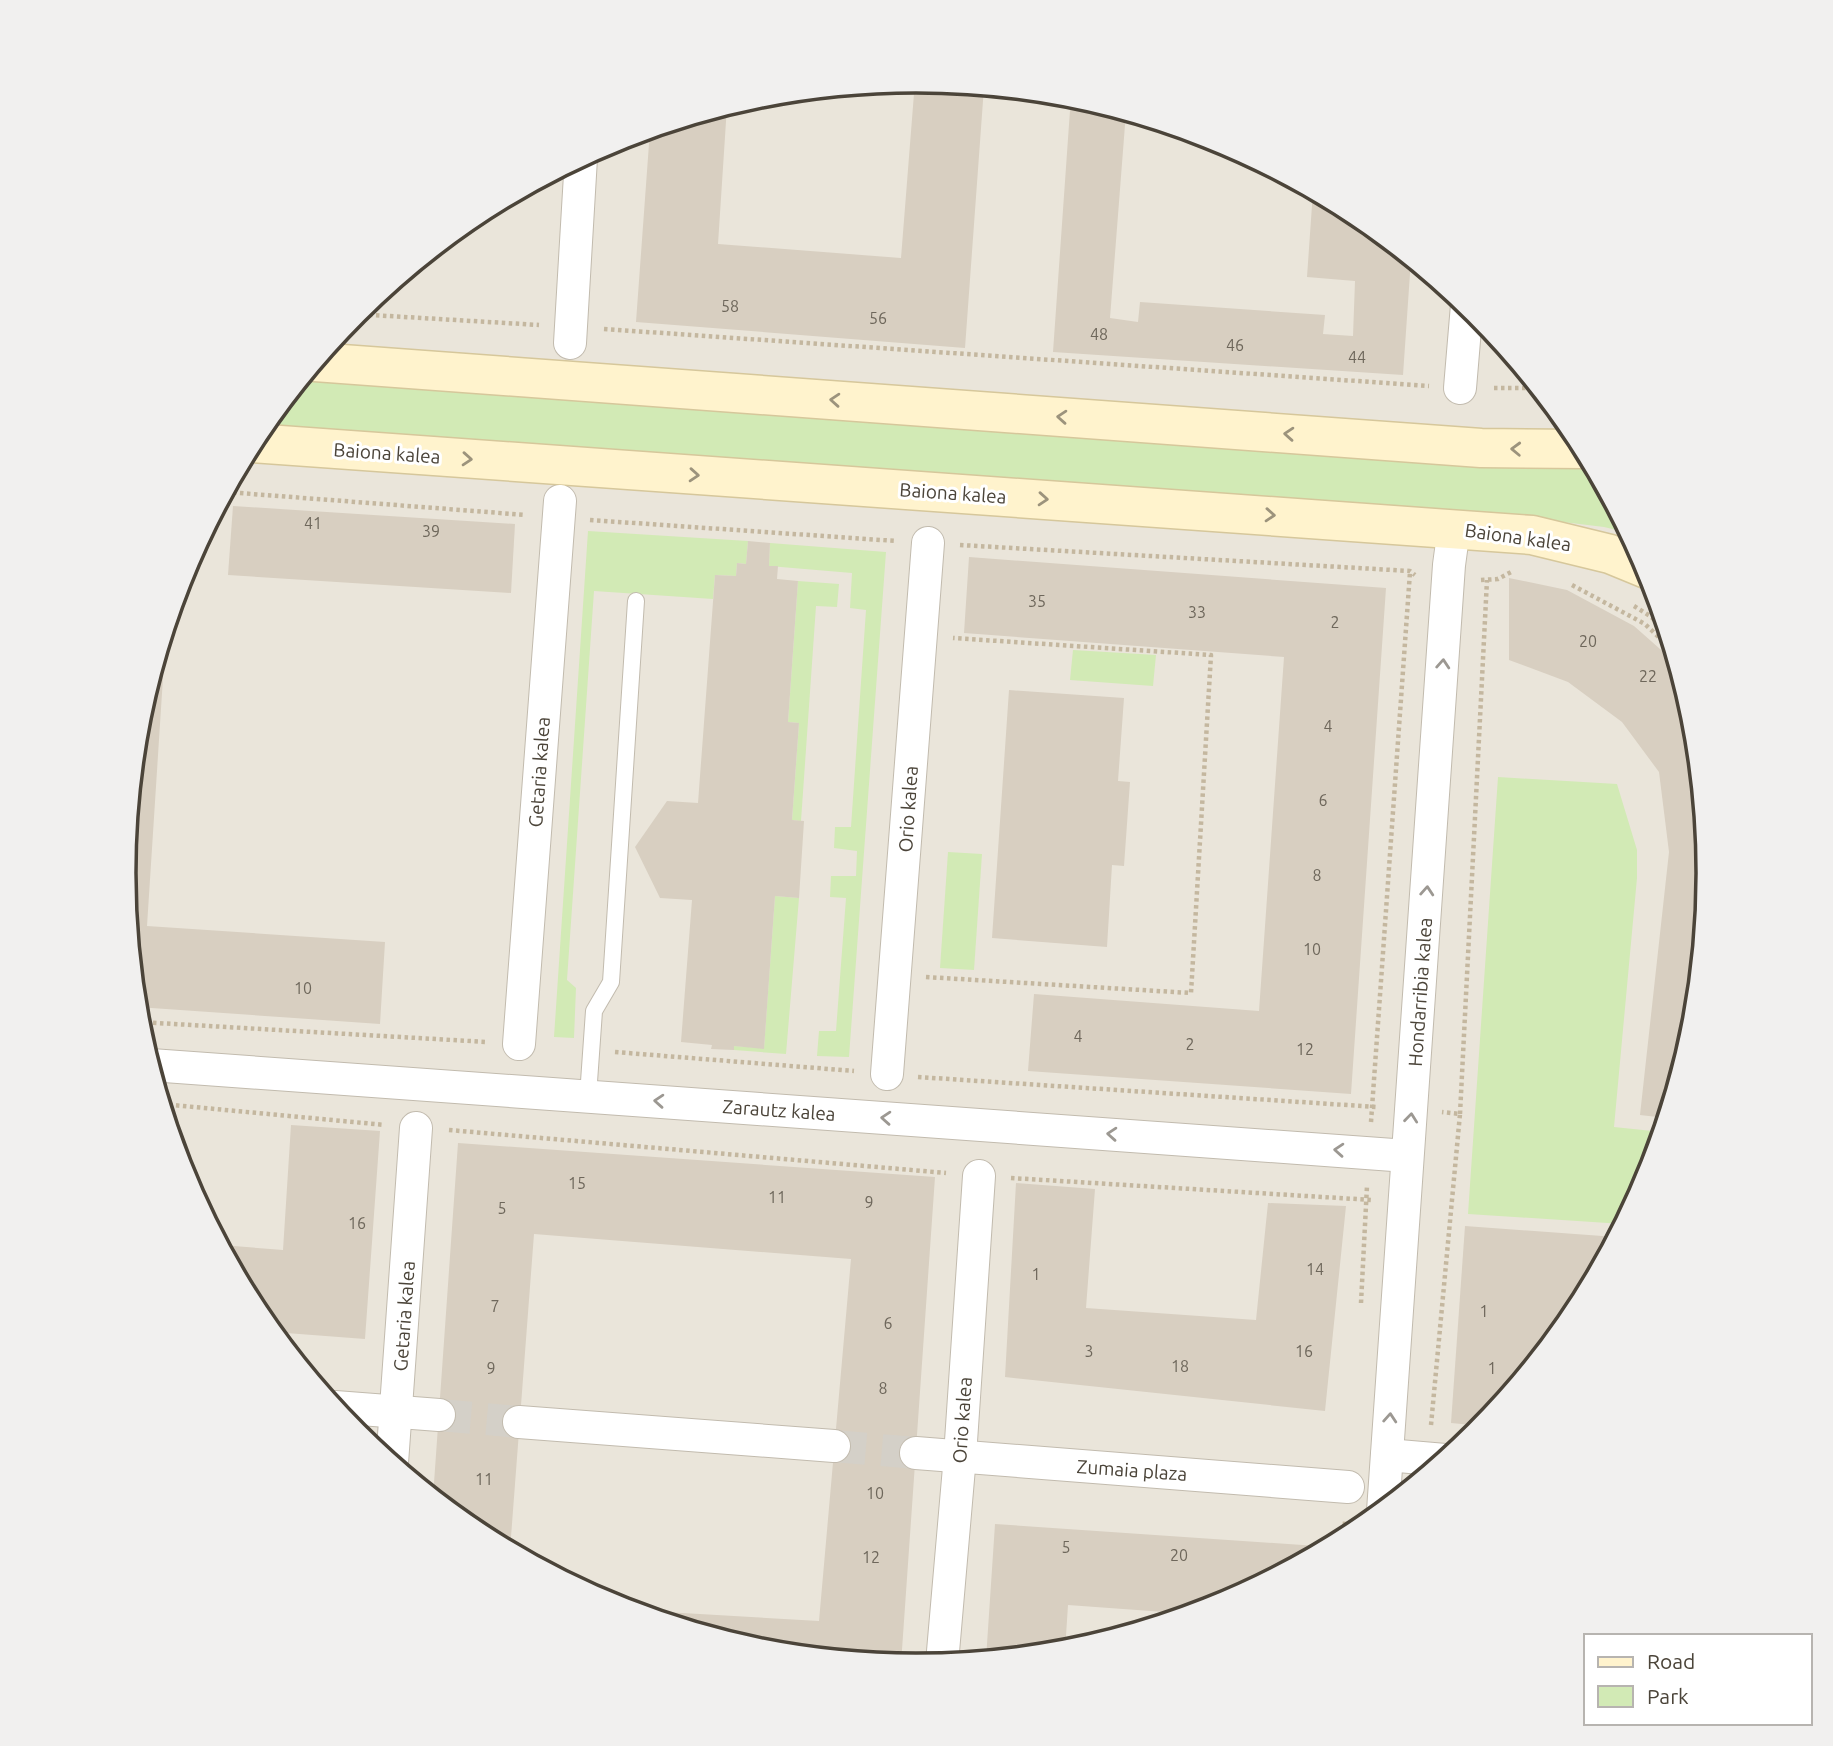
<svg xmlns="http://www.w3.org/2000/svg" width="1833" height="1746" viewBox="0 0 1833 1746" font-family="Ubuntu,sans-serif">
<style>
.residential{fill:#eae5da}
.green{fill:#d2eab5}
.building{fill:#d8cfc1}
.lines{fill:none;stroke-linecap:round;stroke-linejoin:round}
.street-tunnel{stroke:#d4d0c8;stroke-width:32;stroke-dasharray:32 16;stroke-linecap:butt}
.lane-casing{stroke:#c2bbae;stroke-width:18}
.street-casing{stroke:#c2bbae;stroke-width:34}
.secondary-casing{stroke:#d6c79b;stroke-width:41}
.path{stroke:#c4b79f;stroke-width:4.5;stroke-dasharray:3.5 3.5;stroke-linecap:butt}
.lane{stroke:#fff;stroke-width:16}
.street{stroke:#fff;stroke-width:32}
.secondary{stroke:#fff3cd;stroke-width:38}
.oneway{stroke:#9c937c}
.oneway2{stroke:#9c9892}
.labels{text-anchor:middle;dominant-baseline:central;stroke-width:6;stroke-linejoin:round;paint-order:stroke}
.number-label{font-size:16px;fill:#6e675b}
.street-label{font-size:19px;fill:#4b4439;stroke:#fff}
.rim{fill:none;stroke:#4b4439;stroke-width:3.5}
</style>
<rect width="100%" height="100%" fill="#f6f3ec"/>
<circle class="residential" cx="917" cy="873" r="790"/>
<g class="green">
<path d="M305 375 1594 468 1629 533 1604 527 1506 515 263 426Z"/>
<path d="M588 531 748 541 746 564 737 563 736 576 715 575 713 599 594 591 567 980 576 988 574 1038 554 1037Z"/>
<path d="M770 543 886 552 849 1057 817 1056 819 1031H836L846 898 830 897 831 876H856L857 851 834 848 835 827H851L866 610 850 608 852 573 769 566Z"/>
<path d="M798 581 839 584 837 607 816 606 801 821 792 820 799 723 788 722Z"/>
<path d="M1073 650 1156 655 1153 686 1070 680Z"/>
<path d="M1498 777 1617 784 1637 850V878L1614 1127 1662 1132 1649 1177 1623 1224 1468 1214Z"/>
<path d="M948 852 982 854 974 970 940 968Z"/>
<path d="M775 896 799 898 786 1054 734 1050V1046L764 1048Z"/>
</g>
<g class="building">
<path d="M915 81 984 87 965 348 636 322 650 130 727 106 718 244 901 258Z"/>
<path d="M1071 96 1126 112 1110 318 1138 322 1140 302 1325 315 1323 334 1353 336 1355 281 1307 277 1313 191 1357 214 1411 259 1403 375 1053 352Z"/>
<path d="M233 506 515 524 511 593 228 575Z"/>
<path d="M748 541 770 543 769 566H778L777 579 798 581 788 722 799 723 792 820 804 821 799 898 775 896 764 1049 734 1046V1050L711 1049 712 1045 681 1042 692 900 660 898 635 847 667 801 698 803 715 575 736 576 737 563 746 564Z"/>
<path d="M969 557 1386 588 1351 1094 1028 1071 1034 994 1259 1011 1284 657 964 633Z"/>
<path d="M1509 578 1567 590 1634 626 1677 664 1694 719 1709 873 1694 1028 1666 1118 1640 1115 1669 852 1659 772 1622 722 1568 682 1509 660Z"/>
<path d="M166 631 147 926 385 942 380 1024 137 1007 124 873 139 718Z"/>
<path d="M1009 690 1124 698 1118 781 1130 782 1124 866 1112 865 1107 947 992 938Z"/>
<path d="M291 1125 380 1131 365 1339 273 1332 257 1313 221 1245 283 1250Z"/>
<path d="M458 1143 935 1177 901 1664 761 1650 631 1610 819 1621 851 1259 534 1234 510 1550 476 1532 433 1497Z"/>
<path d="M1016 1183 1095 1189 1086 1308 1256 1320 1268 1203 1346 1206 1325 1411 1005 1377Z"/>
<path d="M1465 1226 1616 1237 1575 1314 1483 1426 1451 1423Z"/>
<path d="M995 1524 1317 1546V1553L1219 1605 1192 1614 1068 1605 1065 1651 986 1659Z"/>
</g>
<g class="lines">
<g class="street-tunnel">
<path d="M439 1415 519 1422"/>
<path d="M834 1446 916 1453"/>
</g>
<g class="lane-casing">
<path id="lane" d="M588 1096 594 1011 611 982 636 601"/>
</g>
<g class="street-casing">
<g id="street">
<path d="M570 343 581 158"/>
<path d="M1460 388 1467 305"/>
<path d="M519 1044 560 501"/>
<path d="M151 1065 1407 1156"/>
<path d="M887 1074 928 543"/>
<path d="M335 1407 439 1415"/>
<path d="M519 1422 834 1446"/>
<path d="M916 1453 1348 1487"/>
<path d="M1387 1455 1445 1460"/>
<path d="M392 1463 416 1128"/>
<path d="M1383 1511 1449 565 1454 528"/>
<path d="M942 1663 960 1456 979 1176"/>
</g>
</g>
<g class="secondary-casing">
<g id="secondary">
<path d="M315 362 1481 448 1584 449"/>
<path d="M252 443 1532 535 1610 554 1649 570"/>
</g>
</g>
<g class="path">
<path d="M355 314 539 325"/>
<path d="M604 329 1429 386"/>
<path d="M1494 388H1539"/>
<path d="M226 492 526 515"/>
<path d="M590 520 896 541"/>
<path d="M960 545 1410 571 1415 575"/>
<path d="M1481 580 1498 579 1513 571"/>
<path d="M1572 585 1645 624 1673 651"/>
<path d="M1634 606 1650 616 1668 632"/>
<path d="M926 977 1191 993 1211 655 953 638"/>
<path d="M139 1022 487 1042"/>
<path d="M615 1052 854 1071"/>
<path d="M918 1077 1377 1107"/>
<path d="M162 1104 385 1125"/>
<path d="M1460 1114 1487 580"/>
<path d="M1371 1122 1410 572"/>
<path d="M449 1130 946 1173"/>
<path d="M1011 1178 1372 1200"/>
<path d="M1361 1303 1367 1186"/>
<path d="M1431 1425 1460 1114 1442 1112"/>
<path d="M1344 1539 1345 1521"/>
</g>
<use href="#lane" class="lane"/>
<use href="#street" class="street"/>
<use href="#secondary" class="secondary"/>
</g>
<defs><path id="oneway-chevron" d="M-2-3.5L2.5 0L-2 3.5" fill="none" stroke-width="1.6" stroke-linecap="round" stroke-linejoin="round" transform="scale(1.75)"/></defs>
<g class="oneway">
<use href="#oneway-chevron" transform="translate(835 400) rotate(-176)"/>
<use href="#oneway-chevron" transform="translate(1062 417) rotate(-176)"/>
<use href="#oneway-chevron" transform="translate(1289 434) rotate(-176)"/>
<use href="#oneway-chevron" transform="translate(1516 449) rotate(-178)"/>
<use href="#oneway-chevron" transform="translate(467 459) rotate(4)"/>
<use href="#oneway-chevron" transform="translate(694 475) rotate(4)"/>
<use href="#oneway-chevron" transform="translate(1043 499) rotate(4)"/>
<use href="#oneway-chevron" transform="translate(1270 515) rotate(4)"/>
</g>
<g class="oneway2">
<use href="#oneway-chevron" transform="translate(1443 664) rotate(-86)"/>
<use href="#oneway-chevron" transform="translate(1427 891) rotate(-86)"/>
<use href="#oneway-chevron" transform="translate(659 1101) rotate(-176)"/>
<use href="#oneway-chevron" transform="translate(886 1118) rotate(-176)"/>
<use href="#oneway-chevron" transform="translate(1411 1118) rotate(-84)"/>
<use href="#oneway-chevron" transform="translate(1112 1134) rotate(-176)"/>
<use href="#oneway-chevron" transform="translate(1339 1150) rotate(-176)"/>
<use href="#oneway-chevron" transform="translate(1390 1418) rotate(-86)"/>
</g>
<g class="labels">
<g class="number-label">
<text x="730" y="306">58</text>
<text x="878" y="318">56</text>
<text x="1099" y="334">48</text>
<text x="1235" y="345">46</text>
<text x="1357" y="357">44</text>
<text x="313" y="523">41</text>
<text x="431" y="531">39</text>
<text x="1037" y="601">35</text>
<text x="1197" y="612">33</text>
<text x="1335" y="622">2</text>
<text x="1588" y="641">20</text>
<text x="1648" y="676">22</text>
<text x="1328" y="726">4</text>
<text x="1323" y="800">6</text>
<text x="1317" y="875">8</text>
<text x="1312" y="949">10</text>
<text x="303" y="988">10</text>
<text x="1078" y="1036">4</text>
<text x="1190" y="1044">2</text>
<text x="1305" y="1049">12</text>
<text x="577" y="1183">15</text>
<text x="777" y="1197">11</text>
<text x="869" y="1202">9</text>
<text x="502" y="1208">5</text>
<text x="357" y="1223">16</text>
<text x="1315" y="1269">14</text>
<text x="1036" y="1274">1</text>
<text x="495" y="1306">7</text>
<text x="1484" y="1311">1</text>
<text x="888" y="1323">6</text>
<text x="1089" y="1351">3</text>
<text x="1304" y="1351">16</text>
<text x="1180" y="1366">18</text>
<text x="491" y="1368">9</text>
<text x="1492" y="1368">1</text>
<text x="883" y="1388">8</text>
<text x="484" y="1479">11</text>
<text x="875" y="1493">10</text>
<text x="1066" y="1547">5</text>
<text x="1179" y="1555">20</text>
<text x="871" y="1557">12</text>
</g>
<g class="street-label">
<text transform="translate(387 453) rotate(4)">Baiona kalea</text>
<text transform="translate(953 493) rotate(4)">Baiona kalea</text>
<text transform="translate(1518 537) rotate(8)">Baiona kalea</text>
<text transform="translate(539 772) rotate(-86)">Getaria kalea</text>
<text transform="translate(908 809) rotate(-86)">Orio kalea</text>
<text transform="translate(1420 992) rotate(-86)">Hondarribia kalea</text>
<text transform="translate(779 1110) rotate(4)">Zarautz kalea</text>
<text transform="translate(404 1316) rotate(-86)">Getaria kalea</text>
<text transform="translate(962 1420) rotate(-86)">Orio kalea</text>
<text transform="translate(1132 1470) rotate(4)">Zumaia plaza</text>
</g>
</g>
<path d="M0 0H1833V1746H0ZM136 873a780 780 0 1 1 1560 0a780 780 0 1 1-1560 0Z" fill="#f1f0ef" fill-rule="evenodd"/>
<path class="rim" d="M136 873a780 780 0 1 1 1560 0a780 780 0 1 1-1560 0Z"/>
<rect x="1584" y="1634" width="228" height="91" fill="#ffffff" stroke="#b7b4b0" stroke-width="2"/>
<rect x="1598" y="1657" width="35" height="10" fill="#fff3cd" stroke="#b7b4b0" stroke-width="2"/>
<text x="1647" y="1669" font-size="21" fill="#4b4439">Road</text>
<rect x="1598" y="1686" width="35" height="21" fill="#d2eab5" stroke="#b7b4b0" stroke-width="2"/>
<text x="1647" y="1704" font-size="21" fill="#4b4439">Park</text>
</svg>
